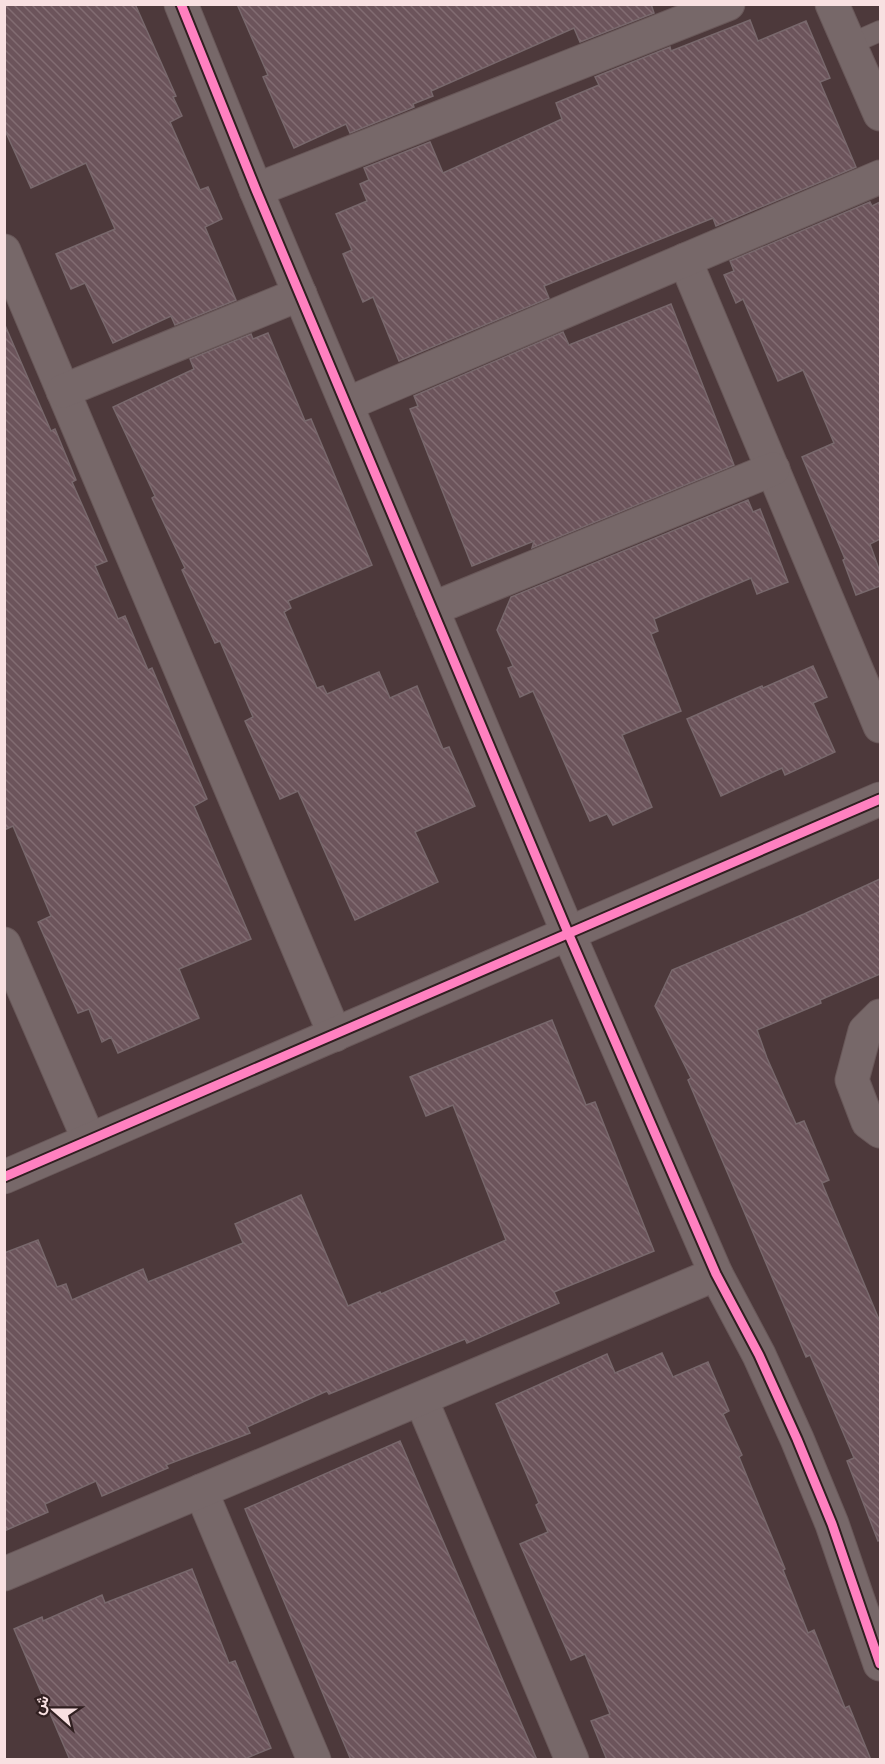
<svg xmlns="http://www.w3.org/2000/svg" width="885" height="1764" viewBox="0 0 885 1764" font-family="'Exo 2',Vazirmatn,sans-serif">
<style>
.building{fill:url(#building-back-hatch);stroke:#78686c;stroke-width:1.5}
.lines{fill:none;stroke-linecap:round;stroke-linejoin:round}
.service-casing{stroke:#695859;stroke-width:22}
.minor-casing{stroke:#695859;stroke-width:35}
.service{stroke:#776869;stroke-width:20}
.minor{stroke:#776869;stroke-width:33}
.cycleway-casing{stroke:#301f20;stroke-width:13}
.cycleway{stroke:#ff80c0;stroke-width:9}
</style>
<defs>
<pattern id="building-back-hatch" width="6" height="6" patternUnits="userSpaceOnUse" patternTransform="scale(1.5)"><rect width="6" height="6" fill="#6c545b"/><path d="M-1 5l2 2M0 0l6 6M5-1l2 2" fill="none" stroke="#826c72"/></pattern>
</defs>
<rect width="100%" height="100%" fill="#4d393b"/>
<g class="building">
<path d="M4 4H135L176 96 173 97 182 116 170 122 200 190 208 187 222 219 205 227 236 300 175 325 171 316 113 343 85 283 71 289 56 254 115 229 86 163 31 188 4 128Z"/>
<path d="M237 4H651L654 13 580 42 574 28 431 91 433 96 413 104 414 107 350 133 346 124 294 148 263 77 268 75Z"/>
<path d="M750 20 758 41 806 21 830 78 820 82 856 167 716 226 713 218 544 286 549 298 399 361 373 297 363 302 343 254 352 250 336 214 367 201 360 184 369 180 364 168 430 142 443 173 562 119 556 103 599 85 595 77 670 47 671 51Z"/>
<path d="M870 202 872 206 880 202V539L870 544 880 572V586L856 595 843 560 845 559 802 457 834 443 803 370 778 381 743 299 736 303 724 275 734 271 730 261Z"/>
<path d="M671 304 734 465 532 548 534 541 472 566 410 409 418 406 414 396 563 332 569 345Z"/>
<path d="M4 323 51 431 55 429 76 480 72 482 107 561 95 566 118 619 125 616 148 670 152 668 207 799 194 806 251 939 179 969 199 1018 118 1053 111 1037 102 1042 89 1009 78 1013 38 922 51 916 13 826 4 830Z"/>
<path d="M268 333 305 421 311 419 372 565 288 601 291 608 284 612 317 688 323 686 327 694 379 672 390 698 417 686 443 749 449 747 475 806 415 832 438 882 355 920 298 791 280 799 245 721 253 717 220 641 215 643 182 570 185 568 152 498 155 496 113 407 194 369 190 359 251 334 253 339Z"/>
<path d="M748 500 753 512 760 509 788 582 757 594 751 578 654 619 658 631 651 634 681 711 622 735 652 807 613 825 607 814 590 821 533 691 520 697 508 668 513 666 497 630 511 597Z"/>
<path d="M813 666 827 697 813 703 835 752 785 775 782 768 721 796 687 719 762 686 763 688Z"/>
<path d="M880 879V974L820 1000 821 1003 757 1030 767 1058 796 1124 804 1121 829 1180 822 1183 880 1322V1540L878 1541 847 1461 854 1458 810 1355 806 1357 688 1080 691 1078 655 1006 672 970 804 914Z"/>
<path d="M552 1020 586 1105 595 1102 654 1251 554 1292 559 1303 467 1343 465 1339 329 1394 327 1391 247 1427 250 1433 166 1465 168 1468 102 1496 96 1481 45 1504 48 1512 4 1531V1253L38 1240 57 1287 66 1284 72 1300 143 1269 148 1282 243 1243 235 1224 301 1195 348 1306 380 1292 381 1294 506 1240 453 1105 426 1116 410 1077Z"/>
<path d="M662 1353 673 1377 708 1362 729 1411 723 1414 742 1455 739 1457 785 1569 783 1570 808 1633 814 1630 845 1708 849 1706 871 1760H607L591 1721 610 1714 585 1654 571 1660 520 1544 548 1532 536 1505 539 1503 496 1404 607 1354 615 1373Z"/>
<path d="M400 1441 537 1760H351L245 1509Z"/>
<path d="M192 1569 229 1663 235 1661 271 1748 242 1760H70L14 1629 42 1617 43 1621 102 1595 105 1603Z"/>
</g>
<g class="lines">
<g class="service-casing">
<path id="service" d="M848 45 880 31"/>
</g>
<g class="minor-casing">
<g id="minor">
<path d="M181 4 256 190 569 935 716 1274 759 1355 797 1439 832 1524 880 1664"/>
<path d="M832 4 880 114"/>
<path d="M256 190 728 4"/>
<path d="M4 251 335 1035"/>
<path d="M685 260 880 726"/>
<path d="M63 391 300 294"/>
<path d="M347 404 880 177"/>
<path d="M432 609 773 469"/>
<path d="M4 944 89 1140"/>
<path d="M880 1016 865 1031 852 1080 868 1122 880 1131"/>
<path d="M4 1177 880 799"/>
<path d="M421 1399 572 1760"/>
<path d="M201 1491 314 1760"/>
<path d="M4 1574 716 1274"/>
</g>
</g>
<use href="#service" class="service"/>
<use href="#minor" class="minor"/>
<g class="cycleway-casing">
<g id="cycleway">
<path d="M181 4 256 190 569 935 716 1274 759 1355 797 1439 832 1524 880 1664"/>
<path d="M4 1177 880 799"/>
</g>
</g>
<use href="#cycleway" class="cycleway"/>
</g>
<rect width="885" height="1764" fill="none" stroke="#f8e0e1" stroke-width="12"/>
<g transform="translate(54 1710) rotate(291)" stroke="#301f20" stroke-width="4.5" paint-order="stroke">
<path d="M0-4.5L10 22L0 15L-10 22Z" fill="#f8e0e1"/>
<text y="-9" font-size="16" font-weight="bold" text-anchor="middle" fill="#f8e0e1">ش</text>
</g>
</svg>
